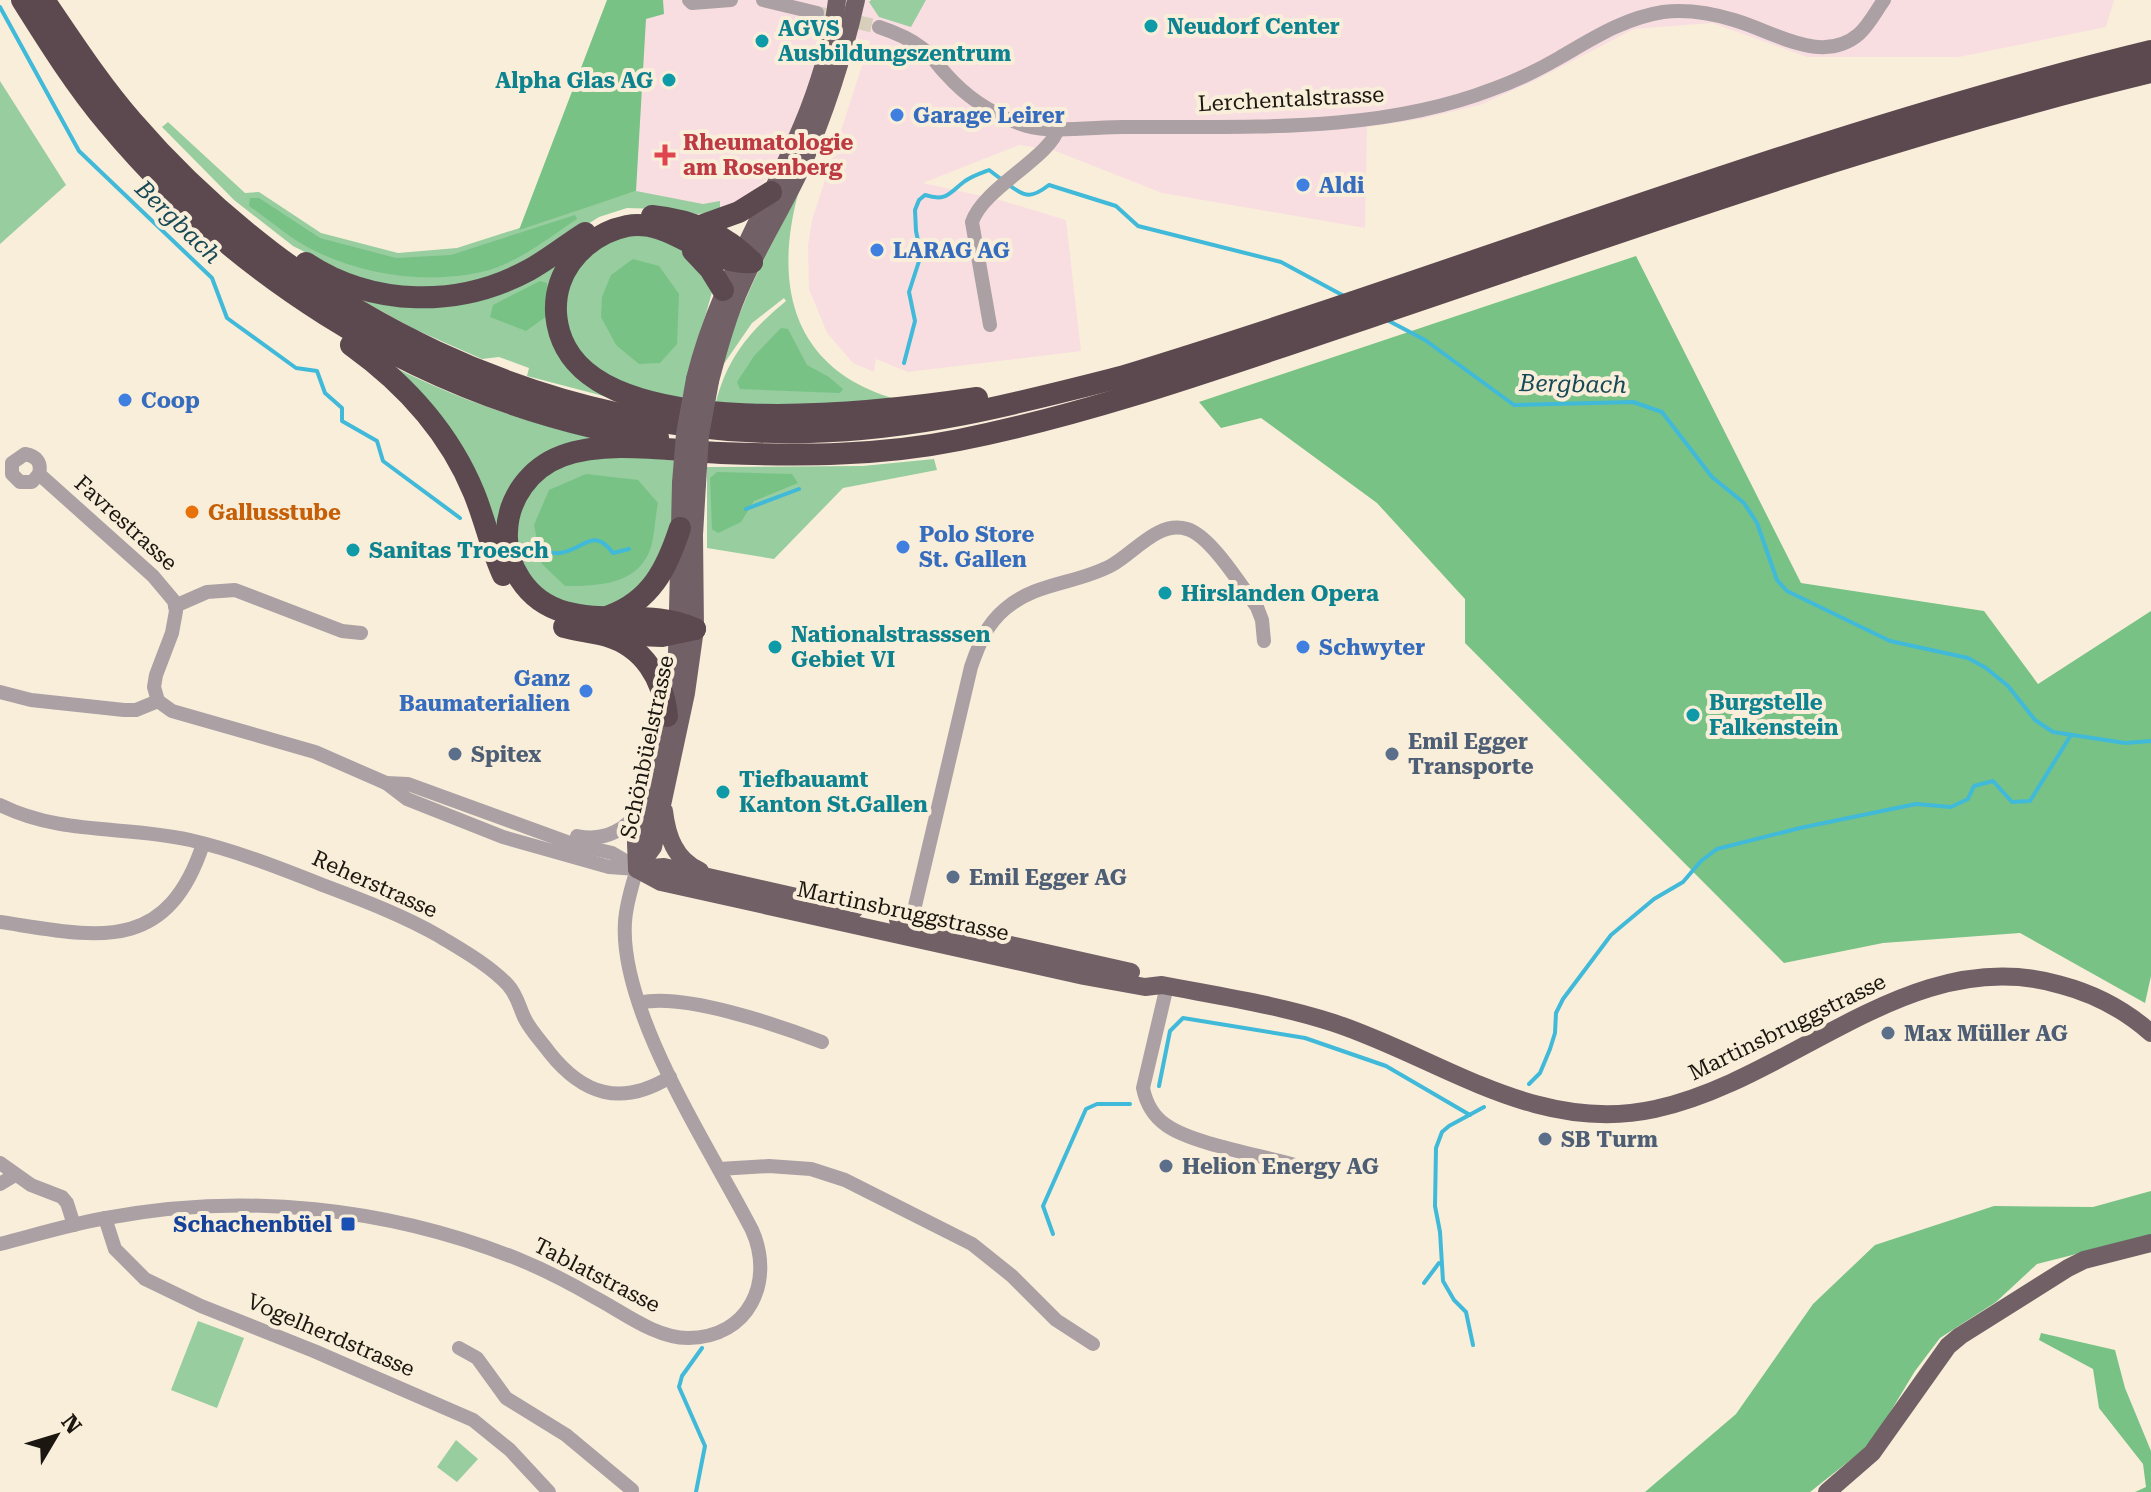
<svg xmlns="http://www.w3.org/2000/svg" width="2151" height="1492" viewBox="0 0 2151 1492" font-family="'Roboto Serif',serif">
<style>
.commercial{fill:#f9dee1}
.green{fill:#97cd9f}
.forest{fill:#78c285}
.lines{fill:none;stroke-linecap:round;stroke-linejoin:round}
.stream{stroke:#41b9d9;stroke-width:4}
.minor-tunnel{stroke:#d8cebc;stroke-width:14;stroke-dasharray:14 7;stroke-linecap:butt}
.minor{stroke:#aba0a4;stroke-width:14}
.major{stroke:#716066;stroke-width:18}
.highway{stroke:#5c4950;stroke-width:22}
.major-bridge{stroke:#716066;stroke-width:18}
.culture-dot{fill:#0f9aa8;stroke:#f9eeda;stroke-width:3}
.shop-dot{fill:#3f7fe0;stroke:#f9eeda;stroke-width:3}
.health-dot{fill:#e0444e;stroke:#f9eeda;stroke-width:3}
.food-dot{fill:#e8710a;stroke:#f9eeda;stroke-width:3}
.service-dot{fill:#5c6f8a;stroke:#f9eeda;stroke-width:3}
.transit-dot{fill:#1a4fb4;stroke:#f9eeda;stroke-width:3}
.labels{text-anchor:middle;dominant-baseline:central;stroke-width:8;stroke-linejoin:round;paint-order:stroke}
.culture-label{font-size:22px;font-weight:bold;fill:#0d838f;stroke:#f9eeda;text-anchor:start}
.street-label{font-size:22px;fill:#1b1710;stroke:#f9eeda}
.shop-label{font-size:22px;font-weight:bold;fill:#366cbe;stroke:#f9eeda;text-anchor:start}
.health-label{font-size:22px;font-weight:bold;fill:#be3a42;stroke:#f9eeda;text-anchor:start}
.food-label{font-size:22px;font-weight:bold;fill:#c56008;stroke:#f9eeda;text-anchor:start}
.service-label{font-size:22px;font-weight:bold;fill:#4e5e75;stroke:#f9eeda;text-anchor:start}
.transit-label{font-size:22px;font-weight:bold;fill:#164399;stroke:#f9eeda;text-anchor:end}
.water-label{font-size:24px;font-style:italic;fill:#164956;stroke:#f9eeda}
</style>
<rect width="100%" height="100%" fill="#f9eeda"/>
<path class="commercial" d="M638 0H2114L2106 27 1959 57H1807L1712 23 1634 29 1534 81 1480 105 1421 119 1367 127 1365 228 1162 193 1053 150 1019 145 923 183 1000 200 1066 220 1081 351 908 372 876 359 874 372 853 363 827 333 809 289 808 246 812 220 870 41 823 33 815 69 781 156 767 178 748 197 724 210 623 202Z"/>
<g class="green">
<path d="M871 0H926L911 27 879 17 869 2Z"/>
<path d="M0 81 66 185 0 244Z"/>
<path d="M168 122 245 193 259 192 321 233 398 253 457 248 636 191 703 204 720 201V212L697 214 660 209 627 208 599 217 516 269 453 287H394L359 279 293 246 234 200 162 127Z"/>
<path d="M798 194C773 288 794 370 896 399L817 408 716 402C728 356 751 330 786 301L784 298 752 323 721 368C739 306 767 251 798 194Z"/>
<path d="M633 233 673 243 696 259 712 292 682 399C663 395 639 393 622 384 605 376 586 361 576 345 559 316 565 269 594 250 605 243 620 238 633 233Z"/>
<path d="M568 259 561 342 638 405 527 376 529 368 499 357 482 359 414 329 367 303 340 284 408 300Z"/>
<path d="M392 366C459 400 528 423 601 440L541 461 502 547Z"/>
<path d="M625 455 676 461 671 524 651 578 609 608 576 609 549 598 530 579 517 557 513 531 521 502 537 481 561 464Z"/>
<path d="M934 459 937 470 843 488 774 559 707 548V467L863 466Z"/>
<path d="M198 1321 244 1338 217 1408 171 1390Z"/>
<path d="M456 1440 478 1459 457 1482 437 1467Z"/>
</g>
<g class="forest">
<path d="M607 0H663L664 14 646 19 636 191 519 230Z"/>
<path d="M250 198H259L320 238 396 258 451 255 575 215 577 219C548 238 517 264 481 272 425 285 354 274 304 245 285 234 267 218 249 206Z"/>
<path d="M1636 256 1801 583 1984 611 2038 684 2151 611V976L2145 1003 2020 933 1883 943 1784 963 1465 643V599L1377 503 1261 418 1221 428 1199 402Z"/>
<path d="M633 259 659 266 679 294 677 344 660 363 639 364 616 345 601 317 602 297 611 275Z"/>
<path d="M540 281 547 283V316L526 331 490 317 493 305Z"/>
<path d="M781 328 788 329 807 365 829 377 843 389 840 393 740 389 737 382 754 356Z"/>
<path d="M717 472 792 474 798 483 754 501 741 522 718 533 712 529 710 478Z"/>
<path d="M586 474 638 480 658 503C655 517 655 533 651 547 639 585 598 586 565 586L542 564 534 525 549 490Z"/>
<path d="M2151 1191V1235L2037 1264 1996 1302 1940 1338 1915 1371 1883 1424 1863 1450 1810 1492H1645L1736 1414 1813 1304 1875 1245 1994 1206 2093 1207Z"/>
<path d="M2041 1333 2115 1350 2125 1388 2151 1451V1492H2135L2146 1487 2143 1464 2099 1408 2093 1369 2039 1340Z"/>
</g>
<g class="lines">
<g class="stream">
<path d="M0 7 79 151 212 278 227 318 296 368 317 371 325 393 342 408V421L377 441 383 461 460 518"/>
<path d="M1009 185C1026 198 1032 198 1049 185L1116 206 1138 226 1281 262 1344 296"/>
<path d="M1387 320 1425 340 1514 405 1633 402 1662 412 1712 477 1744 503 1757 523 1777 580 1787 591 1890 641 1968 658 1986 668 2008 686 2035 720 2053 732 2125 743 2151 741"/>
<path d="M904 363 915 321 909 292 921 255 916 231 915 210 919 200 925 195C947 202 949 193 965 181 972 176 981 173 989 170L1001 179"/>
<path d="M746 509 799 489"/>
<path d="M540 549C545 551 554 554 560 553 584 550 593 526 613 553L629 549"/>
<path d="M1529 1084 1540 1073 1550 1049 1555 1033 1556 1013 1563 999 1611 935 1654 899 1683 882 1701 861 1717 849 1800 828 1916 804 1951 807 1968 799 1974 786 1993 781 2012 802 2030 801 2071 735"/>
<path d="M1159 1086 1170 1031 1183 1018 1305 1038 1386 1066 1470 1115"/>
<path d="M1053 1234 1043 1206 1086 1109 1097 1104H1130"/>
<path d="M1424 1283 1439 1263"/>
<path d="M1473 1345 1466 1312 1454 1300 1443 1281 1440 1232 1435 1206 1436 1148 1442 1132 1449 1126 1484 1107"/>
<path d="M696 1492 705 1446 679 1387 682 1376 702 1348"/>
</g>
<path class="minor-tunnel" d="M817 13 879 27"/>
<g class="minor">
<path d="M689 0 692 3 731 0"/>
<path d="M763 0 817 13"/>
<path d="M879 27C894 32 909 38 922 48 931 54 938 66 946 74 968 99 995 116 1027 126 1050 133 1097 127 1123 127 1246 126 1377 134 1493 89 1516 81 1538 70 1559 58 1592 39 1624 18 1663 12 1687 9 1711 13 1734 20 1773 31 1822 66 1859 34 1869 25 1876 11 1884 0"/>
<path d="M990 325 972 222C983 188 1051 157 1058 128"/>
<path d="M39 474 32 482H20L12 474V463L25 454C36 456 42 462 39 474L153 576 174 601 176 611 172 633 156 675 154 687 158 701"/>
<path d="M175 606 207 592 235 590 342 631 361 633"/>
<path d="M0 692 31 700 124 710H136L158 701"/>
<path d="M158 701 172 711 315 752 386 783 407 799 503 837 609 867 637 869"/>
<path d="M386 783 408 784 570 843 612 853 634 866"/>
<path d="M0 805C63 836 125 825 190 840 238 851 282 869 328 887 365 901 404 916 439 936 462 950 489 965 508 985 517 995 519 1006 524 1017 530 1030 541 1041 549 1052 583 1095 621 1107 670 1077"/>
<path d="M577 836C607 842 626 829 644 806"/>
<path d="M0 922C94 936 166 957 203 844"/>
<path d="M911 923 971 667C979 644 986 625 1005 609 1036 582 1078 584 1112 565 1135 552 1159 520 1187 529 1211 536 1241 586 1257 607L1262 620 1264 641"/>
<path d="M1167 986 1143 1088C1146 1103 1153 1116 1166 1125 1192 1144 1265 1156 1299 1166"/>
<path d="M640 1003C682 992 781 1026 822 1042"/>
<path d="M0 1163 31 1185 62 1197 67 1203 74 1225"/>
<path d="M719 1169 769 1166 811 1169 845 1180 972 1244 1012 1276 1056 1320 1093 1344"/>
<path d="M0 1184 15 1175"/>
<path d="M105 1218 115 1249 145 1279 201 1306 314 1351 473 1420 510 1450 549 1492"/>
<path d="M0 1244C35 1235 71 1224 106 1218 245 1192 387 1207 518 1259 545 1270 570 1283 594 1297 623 1312 655 1338 688 1338 749 1338 775 1281 752 1230 711 1150 619 1012 625 922 626 904 632 886 637 869"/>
<path d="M459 1348 477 1358 506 1398 566 1435 632 1490"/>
</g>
<g class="major">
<path d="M695 379C728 244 821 139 837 0"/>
<path d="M710 381C719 347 728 314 743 282 760 243 783 207 801 168 825 113 843 58 856 0"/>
<path d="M664 811C667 836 675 860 700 871"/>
<path d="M637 869 661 882 1084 976 1145 987 1162 985C1219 996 1279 1005 1334 1023 1440 1058 1536 1135 1655 1109 1794 1079 1913 941 2061 985 2095 994 2125 1010 2151 1033"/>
<path d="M637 869 653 847 686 693 695 629 694 535 697 484"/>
<path d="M637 869 636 843 667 716 677 653 681 483"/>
<path d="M640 869 664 867 854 910"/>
<path d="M898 920 1131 972"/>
<path d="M1827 1492 1872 1453 1948 1346 1960 1336 2068 1268 2084 1260 2151 1243"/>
</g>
<g class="highway">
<path d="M22 0C49 43 76 86 108 124 233 274 403 382 592 427 614 432 636 434 658 437"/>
<path d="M44 0C72 41 99 83 132 121 299 315 551 439 810 432 920 429 1015 404 1121 377 1465 272 1800 136 2151 51"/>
<path d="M652 216C692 220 725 234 752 262"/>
<path d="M700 226 739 212 771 192"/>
<path d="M693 251 710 269 723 290"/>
<path d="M752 262C705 265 673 218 627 226 597 232 570 254 560 283 553 304 555 328 566 348 619 445 884 412 977 398"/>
<path d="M306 263C373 307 459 308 529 270 549 259 566 245 585 233"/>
<path d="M351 345C404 383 449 432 474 493 485 520 491 549 503 575"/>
<path d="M609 616C651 601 667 568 680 528"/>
<path d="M564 627C578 631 593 632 607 636 644 647 663 679 667 716"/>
<path d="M695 629C639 602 560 641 520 579 511 565 506 549 507 532 508 498 530 468 562 456 608 439 672 451 721 453 801 456 880 456 959 440 1099 412 1235 362 1370 317 1629 230 1886 136 2151 72"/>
<path d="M614 634 662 636 695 629"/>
</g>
<g class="major-bridge">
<path d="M681 483 685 434 695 379"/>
<path d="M697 484 700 435 710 381"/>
</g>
</g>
<g class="culture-dot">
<circle cx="1151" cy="26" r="8"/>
<circle cx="762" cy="41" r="8"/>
<circle cx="669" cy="80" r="8"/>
<circle cx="353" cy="550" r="8"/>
<circle cx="1165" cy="593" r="8"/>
<circle cx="775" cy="647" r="8"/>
<circle cx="1693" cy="715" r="8"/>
<circle cx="723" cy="792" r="8"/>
</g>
<g class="shop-dot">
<circle cx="897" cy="115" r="8"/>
<circle cx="1303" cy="185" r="8"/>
<circle cx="877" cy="250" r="8"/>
<circle cx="125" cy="400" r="8"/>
<circle cx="903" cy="547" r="8"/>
<circle cx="1303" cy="647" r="8"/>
<circle cx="586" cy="691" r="8"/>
</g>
<path class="health-dot" d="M661 143h8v8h8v8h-8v8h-8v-8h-8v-8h8z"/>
<circle class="food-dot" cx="192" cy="512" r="8"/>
<g class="service-dot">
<circle cx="455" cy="754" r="8"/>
<circle cx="1392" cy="754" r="8"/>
<circle cx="953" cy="877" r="8"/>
<circle cx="1888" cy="1033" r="8"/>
<circle cx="1545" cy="1139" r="8"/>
<circle cx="1166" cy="1166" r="8"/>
</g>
<rect class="transit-dot" x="340" y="1216" width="16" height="16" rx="4"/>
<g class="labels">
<g class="culture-label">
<text x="1167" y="26">Neudorf Center</text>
<text x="778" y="28">AGVS<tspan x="778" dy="25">Ausbildungszentrum</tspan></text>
<text x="653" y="80" text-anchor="end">Alpha Glas AG</text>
<text x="369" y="550">Sanitas Troesch</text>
<text x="1181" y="593">Hirslanden Opera</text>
<text x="791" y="634">Nationalstrasssen<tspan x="791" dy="25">Gebiet VI</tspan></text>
<text x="1709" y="702">Burgstelle<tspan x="1709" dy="25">Falkenstein</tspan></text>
<text x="739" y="779">Tiefbauamt<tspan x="739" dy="25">Kanton St.Gallen</tspan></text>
</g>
<g class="street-label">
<text transform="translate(1291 99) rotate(-3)">Lerchentalstrasse</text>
<text transform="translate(126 523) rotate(42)">Favrestrasse</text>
<text transform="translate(647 747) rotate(-78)">Schönbüelstrasse</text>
<text transform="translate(375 884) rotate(24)">Reherstrasse</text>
<text transform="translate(903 911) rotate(12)">Martinsbruggstrasse</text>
<text transform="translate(1787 1027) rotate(-26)">Martinsbruggstrasse</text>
<text transform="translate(597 1275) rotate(27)">Tablatstrasse</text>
<text transform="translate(331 1335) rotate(23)">Vogelherdstrasse</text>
</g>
<g class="shop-label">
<text x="913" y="115">Garage Leirer</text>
<text x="1319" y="185">Aldi</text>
<text x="893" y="250">LARAG AG</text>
<text x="141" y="400">Coop</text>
<text x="919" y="534">Polo Store<tspan x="919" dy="25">St. Gallen</tspan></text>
<text x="1319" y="647">Schwyter</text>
<text x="570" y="678" text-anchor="end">Ganz<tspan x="570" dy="25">Baumaterialien</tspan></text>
</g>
<g class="health-label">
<text x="683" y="142">Rheumatologie<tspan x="683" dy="25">am Rosenberg</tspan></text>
</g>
<g class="food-label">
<text x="208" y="512">Gallusstube</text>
</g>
<g class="service-label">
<text x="1408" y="741">Emil Egger<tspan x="1408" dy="25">Transporte</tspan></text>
<text x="471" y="754">Spitex</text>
<text x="969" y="877">Emil Egger AG</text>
<text x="1904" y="1033">Max Müller AG</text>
<text x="1561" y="1139">SB Turm</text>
<text x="1182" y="1166">Helion Energy AG</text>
</g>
<g class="transit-label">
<text x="332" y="1224">Schachenbüel</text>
</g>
<g class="water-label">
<text transform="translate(178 222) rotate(44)">Bergbach</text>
<text transform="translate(1573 384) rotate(1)">Bergbach</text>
</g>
</g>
<g transform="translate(56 1436) rotate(52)" stroke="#f9eeda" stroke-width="6" paint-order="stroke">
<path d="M0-6L14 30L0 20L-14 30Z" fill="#1b1710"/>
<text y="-12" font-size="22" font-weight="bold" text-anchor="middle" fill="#1b1710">N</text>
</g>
</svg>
